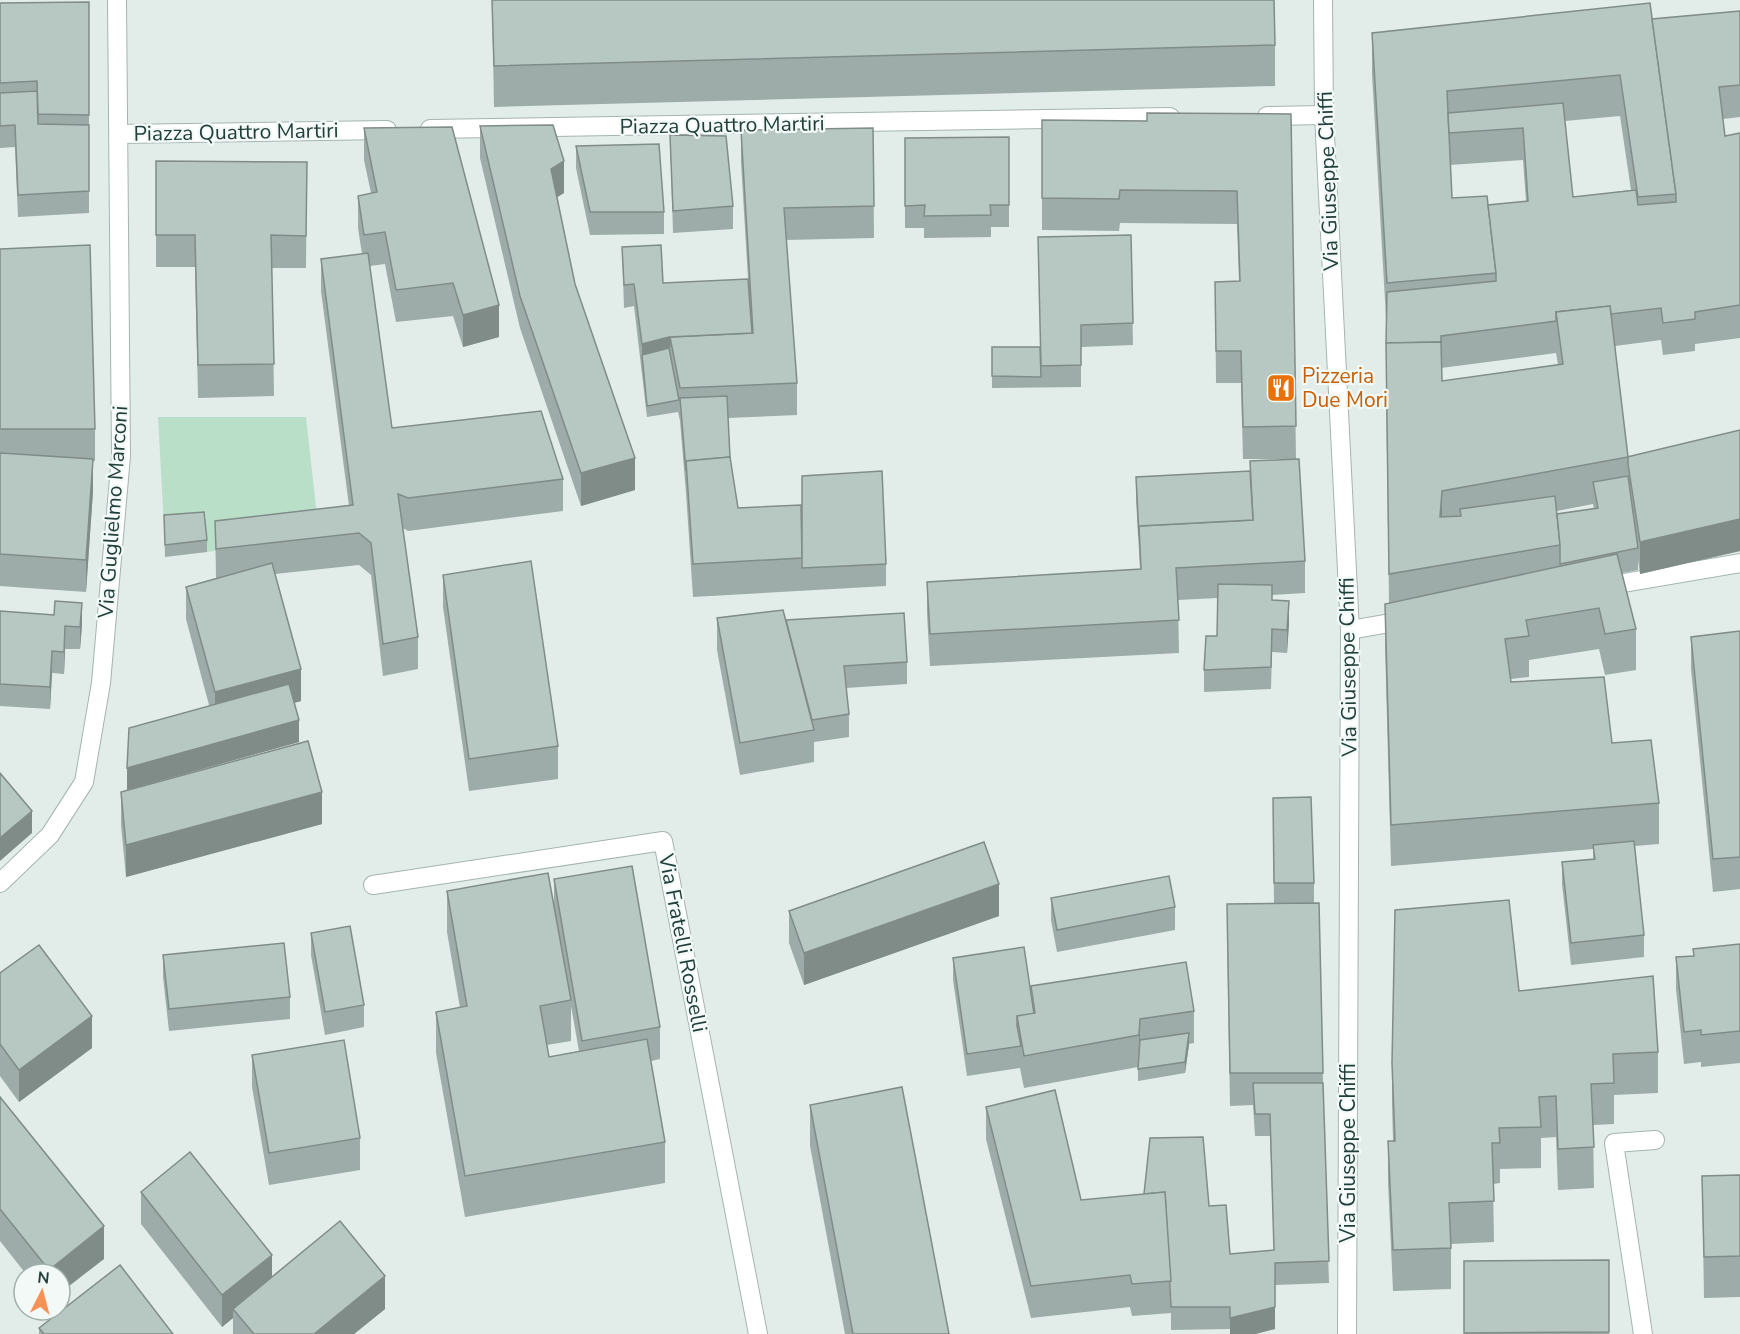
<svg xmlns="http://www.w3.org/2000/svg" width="1740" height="1334" viewBox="0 0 1740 1334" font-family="'Nunito Sans',sans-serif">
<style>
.green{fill:#badfc8}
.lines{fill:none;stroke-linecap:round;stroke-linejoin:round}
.street-casing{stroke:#a4b5b1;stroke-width:20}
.street{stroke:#fff;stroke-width:18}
.wall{fill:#9daca8;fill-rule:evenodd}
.shaded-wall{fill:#808c88}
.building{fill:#b7c8c3;stroke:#808c88;stroke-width:1.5}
.labels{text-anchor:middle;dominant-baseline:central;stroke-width:4.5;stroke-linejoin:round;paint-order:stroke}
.street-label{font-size:21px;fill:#213f3a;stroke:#f3f9f7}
.food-label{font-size:21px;fill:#c56008;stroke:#f3f9f7;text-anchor:start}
</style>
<rect width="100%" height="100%" fill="#e2ede9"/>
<path class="green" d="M158 417H306L319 534 207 552 204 523 164 526Z"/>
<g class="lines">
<g class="street-casing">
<g id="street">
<path d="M1323 0 1324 115 1350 630 1347 1334"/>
<path d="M1267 116 1324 115"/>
<path d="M430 129 1170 117"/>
<path d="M119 134 387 130"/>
<path d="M1600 587 1740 563"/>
<path d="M1350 630 1407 620"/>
<path d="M0 883 50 835 84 782 101 683 121 456 117 0"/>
<path d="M373 885 663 841 758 1334"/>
<path d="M1643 1334 1614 1143 1655 1140"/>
</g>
</g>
<use href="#street" class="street"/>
</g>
<g class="wall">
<path d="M492 0 1275 45V86L494 107Z"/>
<path d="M0 3 89 115V213L18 217 15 147 0 148Z"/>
<path d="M1740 11V117L1723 119 1725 136 1740 133V338L1695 344V351L1663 355 1661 340 1615 346 1628 457 1740 430V551L1640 574 1638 560V570L1622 573 1636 629V670L1605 675 1599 649 1529 660V677L1511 679V682L1612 743 1659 803V844L1635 846 1644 935V957L1571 965 1562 884V862L1593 859V849L1391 866 1385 645V604L1389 603 1386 384V318L1372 74V33L1652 19ZM1620 116 1631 190 1573 197 1565 121ZM1523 160 1526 201 1488 205 1452 198 1450 165ZM1556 353 1558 365 1442 381 1441 368ZM1593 504 1594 509 1557 514V511Z"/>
<path d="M1291 114 1296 459H1243L1241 383H1216L1215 282 1239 281 1237 224 1120 223 1119 231 1042 230V120L1147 121Z"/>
<path d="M480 126 564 193 557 197 575 284 635 490 581 506 520 328 480 158Z"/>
<path d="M364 128 499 337 463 347 453 316 396 322 385 264 370 266 392 428 563 479V511L408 531 403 528 418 637V669L383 676 371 575 359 565 275 574 301 701 294 703 299 742 127 790 209 705 186 619V587L216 578 215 521 349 506 321 291V259L362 254 358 228V196L371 193 364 160Z"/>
<path d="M873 128 874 238 786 240 797 383V415L728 418 730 457 738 508 801 505 802 568 886 564V586L693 597 686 493 680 421 678 412 647 417 634 306 624 308 622 247 663 283 748 279 741 162V130Z"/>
<path d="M670 135 733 206V229L673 233Z"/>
<path d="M1009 137V227H991V237L924 238V228H905V138Z"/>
<path d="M576 146 664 212V234L590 235 576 168Z"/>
<path d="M156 161 307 162 306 268H272L274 396 198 398 195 267H156Z"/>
<path d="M1131 235 1133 345 1081 347V387L992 388V347H1040Z"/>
<path d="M0 249 95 429V461H93V491L86 592 0 586Z"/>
<path d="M1250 461 1305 561V593L1272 595V600L1289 623 1287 653 1272 652 1271 689 1204 692V670L1217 636 1218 598 1178 600 1179 653 930 666 927 614V582L1140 569 1136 499V477L1250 471Z"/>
<path d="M164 515 207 540V552L165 557Z"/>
<path d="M443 575 558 746V779L469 791 443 607Z"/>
<path d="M0 611 82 625 80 649H65L64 674 52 673 50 709 0 706Z"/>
<path d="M717 618 786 620 907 662V684L846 688 849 714V737L814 742V762L740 775 717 650Z"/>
<path d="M1740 631V889L1713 892 1691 669V637Z"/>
<path d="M121 792 322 824 126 877 121 825Z"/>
<path d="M1273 821 1314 883V903H1319L1323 1083 1329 1283 1275 1285V1329L1230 1334V1329L1171 1330V1313L1132 1316 1130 1307 1031 1318 986 1139V1107L1081 1200 1209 1206 1230 1254 1274 1250 1270 1136H1255L1253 1105 1230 1106 1227 937V904H1274Z"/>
<path d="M554 879 660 1027V1059L651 1061 665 1142V1183L465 1217 436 1053V1012L460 1008 447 932V891L554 906ZM571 1006 579 1051 549 1057 547 1045 571 1041Z"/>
<path d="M1051 898 1175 907V930L1057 952 1051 920Z"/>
<path d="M789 911 999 916 804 985 789 943Z"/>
<path d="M311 933 364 1005V1027L325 1035 311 955Z"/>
<path d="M1740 944V1063L1701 1067V1062L1684 1064 1676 989V957L1693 956V949Z"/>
<path d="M163 955 290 997V1019L169 1031 163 977Z"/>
<path d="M953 958 1031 999V986L1194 1011V1043L1189 1044 1185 1073 1138 1081V1067L1024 1088 1020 1068 967 1076 953 980Z"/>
<path d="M0 973 92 1048 19 1102 0 1076Z"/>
<path d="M1519 991 1658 1052V1093L1614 1095V1124L1593 1125 1594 1188 1558 1190 1556 1137 1541 1138V1168L1500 1169V1183L1493 1184 1494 1242 1451 1244V1289L1393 1291 1388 1182V1141H1393L1392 1104V1063Z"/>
<path d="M252 1055 360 1138V1170L269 1185 252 1087Z"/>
<path d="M0 1096 2 1100 104 1259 60 1274H26L0 1241Z"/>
<path d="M810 1105 949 1334H845L810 1146Z"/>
<path d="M1740 1175V1297L1704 1298 1702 1176Z"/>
<path d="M141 1192 272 1277 385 1309 354 1334H233V1318L222 1327 141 1224Z"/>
<path d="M1609 1260V1334H1464V1261Z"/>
<path d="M39 1328 173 1334H39Z"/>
</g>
<g class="shaded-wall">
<path d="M564 161V193L551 201V169Z"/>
<path d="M499 305V337L463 347V315Z"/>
<path d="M669 337V360L642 355V344Z"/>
<path d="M635 458V490L581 506V473Z"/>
<path d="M93 459V491L86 592V560Z"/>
<path d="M1442 491V532L1440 517Z"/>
<path d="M1740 519V551L1640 574V542Z"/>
<path d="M1289 601V623L1287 653V630Z"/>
<path d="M82 603V625L80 649V627Z"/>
<path d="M65 626V649L64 674V652Z"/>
<path d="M52 651V673L50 709V687Z"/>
<path d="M301 669V701L215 724V692Z"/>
<path d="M299 720V742L127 790V768Z"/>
<path d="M322 792V824L126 877V845Z"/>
<path d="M32 811V833L0 861V838Z"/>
<path d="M999 884V916L804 985V953Z"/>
<path d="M92 1016V1048L19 1102V1070Z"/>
<path d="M1140 1019V1051L1139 1067V1035Z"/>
<path d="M1189 1033V1045L1185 1073V1062Z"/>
<path d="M104 1226V1259L60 1293V1274H49V1270Z"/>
<path d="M272 1255V1287L233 1309V1318L222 1327V1295Z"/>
<path d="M385 1276V1309L354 1334H314Z"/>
<path d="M1275 1307V1329L1256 1334H1230V1318Z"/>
</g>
<g class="building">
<path d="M492 0H1274L1275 45 494 66Z"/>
<path d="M89 2V115L38 114 37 81 0 83V3Z"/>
<path d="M1650 3 1676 194 1638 197 1620 75 1447 91 1452 198 1487 196 1496 273 1387 283 1372 33Z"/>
<path d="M1740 11V85L1719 87 1725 136 1740 133V305L1695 312V319L1663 323 1661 308 1611 314 1610 306 1556 312V321L1441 336V343V342L1386 343 1387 292 1496 281V273L1488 205 1528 201 1523 128 1449 133 1448 113 1563 103 1573 197 1636 190 1638 205 1676 202V194L1652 19Z"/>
<path d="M37 91 38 124 89 125V191L18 195 15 125 0 126V93Z"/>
<path d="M1147 113 1291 114 1296 426 1243 427 1241 351H1216L1215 282 1240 281 1237 191 1120 190 1119 199 1042 198V120L1147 121Z"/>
<path d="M553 125 564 161 551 169 575 284 635 458 581 473 520 296 480 126Z"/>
<path d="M452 127 499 305 463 315 453 283 396 290 385 232 364 235 358 196 377 192 364 128Z"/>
<path d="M873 128 874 206 784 208 797 383 680 388 670 337 753 333 741 130Z"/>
<path d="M670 135 726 136 733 206 673 211Z"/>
<path d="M1009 137V205H990L991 215 924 216 925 205 905 206V138Z"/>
<path d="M659 144 664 212H590L576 146Z"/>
<path d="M156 161 307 162 306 236 271 235 274 364 198 365 195 235H156Z"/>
<path d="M1131 235 1133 323 1081 325V365L1041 366 1038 237Z"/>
<path d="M90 245 95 429H0V249Z"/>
<path d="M661 245 663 283 748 279 752 333 670 337V347L669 337 642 344 634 284 624 285 622 247Z"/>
<path d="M368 253 392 428 541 411 563 479 408 498 398 494 418 637 383 644 371 543 359 533 216 549 215 521 353 505 321 259Z"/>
<path d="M1610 306 1628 457 1442 491 1440 517 1461 516 1460 509 1555 496 1560 545 1389 574 1386 343 1441 342 1442 381 1563 364 1556 312Z"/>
<path d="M992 347H1040L1041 377 992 376Z"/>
<path d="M669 348 679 400 647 406 642 355Z"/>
<path d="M727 396 730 457 686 461V471L680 398Z"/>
<path d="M1740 430V519L1640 542 1628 464V457H1627Z"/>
<path d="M0 453 93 459 86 560 0 554Z"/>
<path d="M730 457 738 508 801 505 802 558 693 564 686 461Z"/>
<path d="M1299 459 1305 561 1176 568 1179 620 930 634 927 582 1141 569 1139 526 1253 520 1250 461Z"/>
<path d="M882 471 886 564 802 568V476Z"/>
<path d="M1250 471 1253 520 1139 526V536L1136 477Z"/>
<path d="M1628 476 1638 548 1560 564V545L1557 514 1598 508 1593 482Z"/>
<path d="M204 512 207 540 165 545 164 515Z"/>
<path d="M1617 554 1636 629 1605 634 1599 608 1526 620 1529 636 1505 639 1511 682 1604 677 1612 743 1651 740 1659 803 1391 825 1385 604Z"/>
<path d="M531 561 558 746 469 759 443 575Z"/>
<path d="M272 563 301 669 215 692 186 587Z"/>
<path d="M1218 584 1272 585V600L1289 601 1287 630 1272 629 1271 667 1204 670 1206 636H1217Z"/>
<path d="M55 601 82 603 80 627 65 626 64 652 52 651 50 687 0 684V611L54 615Z"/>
<path d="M783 610 814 730 740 743 717 618Z"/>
<path d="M904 613 907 662 844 666 849 714 812 720 786 620Z"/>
<path d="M1740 631V857L1713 859 1691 637Z"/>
<path d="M289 684 299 720 127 768 129 728Z"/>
<path d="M308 741 322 792 126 845 121 792Z"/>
<path d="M0 773 32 811 0 838Z"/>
<path d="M1311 797 1314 883H1274L1273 798Z"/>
<path d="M1634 841 1644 935 1571 943 1562 862 1595 859 1593 845Z"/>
<path d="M984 842 999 884 804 953 789 911Z"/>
<path d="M632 866 660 1027 582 1041 554 879Z"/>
<path d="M548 873 571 1000 540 1006 549 1057 647 1039 665 1142 465 1176 436 1012 467 1006 447 891Z"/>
<path d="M1169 876 1175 907 1057 930 1051 898Z"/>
<path d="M1509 900 1519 991 1653 976 1658 1052 1613 1054 1614 1083 1591 1084 1594 1147 1558 1149 1556 1096 1539 1097 1541 1127 1499 1128 1500 1143H1492L1494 1201 1449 1203 1451 1248 1393 1250 1388 1141H1395L1392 1063 1395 910Z"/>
<path d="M1319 903 1323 1073H1230L1227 904Z"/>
<path d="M350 926 364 1005 325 1012 311 933Z"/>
<path d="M284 943 290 997 169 1009 163 955Z"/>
<path d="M1740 944V1031L1701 1035V1030L1684 1032 1676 957 1694 956 1693 949Z"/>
<path d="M39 945 92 1016 19 1070 0 1044V973Z"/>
<path d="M1024 947 1034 1014 1017 1016V1026L1021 1046 967 1054 953 958Z"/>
<path d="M1186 962 1194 1011 1140 1019 1139 1035 1024 1056 1017 1016 1035 1013 1031 986Z"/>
<path d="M1189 1033 1185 1062 1138 1069 1140 1040Z"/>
<path d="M344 1040 360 1138 269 1153 252 1055Z"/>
<path d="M1253 1083H1323L1329 1261 1275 1263V1307L1230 1318V1307H1171L1165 1192 1144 1194 1150 1138 1203 1137 1209 1206 1226 1205 1230 1254 1274 1250 1270 1114H1255Z"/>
<path d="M902 1087 949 1334H853L810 1105Z"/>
<path d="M1055 1090 1081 1200 1165 1192 1171 1281 1132 1284 1130 1275 1031 1286 986 1107Z"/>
<path d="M0 1097 104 1226 49 1270 0 1209Z"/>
<path d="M190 1152 272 1255 222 1295 141 1192Z"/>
<path d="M1740 1175V1256L1704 1257 1702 1176Z"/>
<path d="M340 1221 385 1276 314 1334H254L233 1309Z"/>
<path d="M1609 1260V1332L1464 1333V1261Z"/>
<path d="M120 1265 173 1334H44L39 1328Z"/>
</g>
<defs>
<g id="restaurant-square" transform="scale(1.5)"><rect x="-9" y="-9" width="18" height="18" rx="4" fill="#e8710a" stroke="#f3f9f7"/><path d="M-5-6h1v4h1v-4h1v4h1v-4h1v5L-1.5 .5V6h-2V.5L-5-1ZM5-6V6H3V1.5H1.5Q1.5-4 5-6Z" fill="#fff"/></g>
</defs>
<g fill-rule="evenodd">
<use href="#restaurant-square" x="1281" y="388"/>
</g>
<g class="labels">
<g class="street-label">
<text transform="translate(722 125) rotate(-1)">Piazza Quattro Martiri</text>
<text transform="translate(236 132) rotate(-1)">Piazza Quattro Martiri</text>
<text transform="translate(1328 181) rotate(-92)">Via Giuseppe Chiffi</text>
<text transform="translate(113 512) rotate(-86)">Via Guglielmo Marconi</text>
<text transform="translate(1348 667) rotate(-91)">Via Giuseppe Chiffi</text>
<text transform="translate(683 943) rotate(79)">Via Fratelli Rosselli</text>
<text transform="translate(1348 1153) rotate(-90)">Via Giuseppe Chiffi</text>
</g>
<g class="food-label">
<text x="1302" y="376">Pizzeria<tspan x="1302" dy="24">Due Mori</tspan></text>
</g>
</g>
<g transform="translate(42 1292) rotate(6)"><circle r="28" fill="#f3f9f7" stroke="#9fafab" stroke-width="1.5"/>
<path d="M0-4.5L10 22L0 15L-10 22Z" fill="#f79156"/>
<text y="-9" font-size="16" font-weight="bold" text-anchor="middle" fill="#213f3a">N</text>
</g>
</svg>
